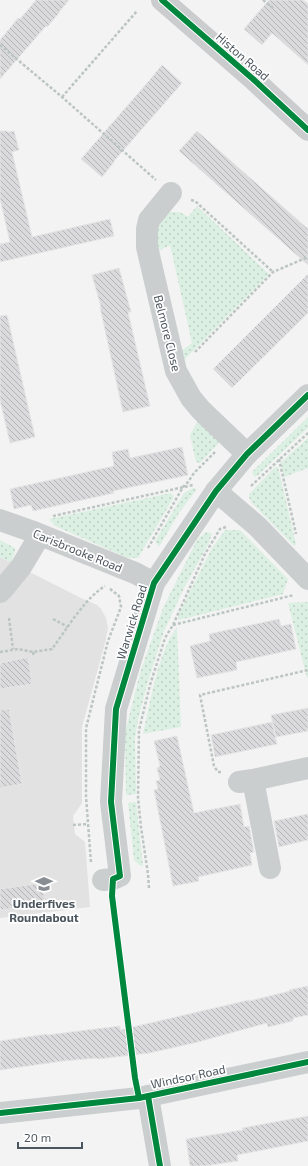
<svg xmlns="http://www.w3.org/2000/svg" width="308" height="1166" viewBox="0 0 308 1166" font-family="'Exo 2',sans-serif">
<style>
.education{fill:#e2e2e3}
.green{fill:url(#green-dots)}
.building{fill:url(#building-back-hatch);stroke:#e5e5e6}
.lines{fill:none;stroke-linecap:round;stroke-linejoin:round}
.path{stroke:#bbc5c2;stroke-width:2.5;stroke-dasharray:3 2;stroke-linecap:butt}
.minor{stroke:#cbcecf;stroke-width:22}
.major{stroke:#caccce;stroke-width:22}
.cycleway-casing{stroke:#fff;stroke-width:8}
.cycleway{stroke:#00873e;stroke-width:6}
.labels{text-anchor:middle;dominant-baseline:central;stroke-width:3.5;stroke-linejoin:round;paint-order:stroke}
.street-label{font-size:12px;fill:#4c565e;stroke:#fff}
.poi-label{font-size:12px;font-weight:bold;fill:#4c565e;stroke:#fff}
</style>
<defs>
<pattern id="green-dots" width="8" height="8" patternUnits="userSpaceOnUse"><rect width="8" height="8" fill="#dbefe2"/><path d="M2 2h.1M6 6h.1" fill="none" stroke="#becfc4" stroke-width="1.8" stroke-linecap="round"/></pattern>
<pattern id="building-back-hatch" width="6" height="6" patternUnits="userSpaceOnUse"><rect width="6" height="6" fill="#dadadc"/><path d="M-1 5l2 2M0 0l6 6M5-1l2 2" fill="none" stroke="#b3b4b6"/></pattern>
</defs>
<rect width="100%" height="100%" fill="#f4f3f3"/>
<path class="education" d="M0 557 81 598 97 605 101 609 106 618 108 628 105 643 82 727V803L73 816 75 834 85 842 90 907 0 918Z"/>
<g class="green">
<path d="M197 206 269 274 182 362 180 352 192 343 170 245 157 252 156 232 162 217 170 212H180L188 217Z"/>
<path d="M308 417V428L257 476 254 477 252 472Z"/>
<path d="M198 421 220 436 218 444 200 463 196 462 190 435Z"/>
<path d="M308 438V468L284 477 281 462Z"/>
<path d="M275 467H278L296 544 294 546 251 502 249 497V494Z"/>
<path d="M193 488 197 489 179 513 159 547 155 541 184 493Z"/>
<path d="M171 493 174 497 138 558H128L55 526 49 519Z"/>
<path d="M225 530H240L288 579 283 594 179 620 178 616 212 548Z"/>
<path d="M206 532 212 533 209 543 185 586 164 631 147 685 138 720 135 738 136 794 126 795 125 733 140 673 163 608 197 540Z"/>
<path d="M0 540 15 548V552L11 562 0 557Z"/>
<path d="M308 602V678H307L288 603Z"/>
<path d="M177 627 181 727 143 734C150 703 158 652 177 627Z"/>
<path d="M136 802 143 866 139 865 134 860 128 803Z"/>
</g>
<g class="building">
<path d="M36 0H69L59 12H60L47 27 46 26 0 79V40L18 18 20 19Z"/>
<path d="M269 0H303L308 4V65L272 33 262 45 244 29Z"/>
<path d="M162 65 182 83 114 161V162L102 177 81 159 148 82Z"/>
<path d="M0 131H7L8 132 14 131 19 150 12 152 32 237 110 219 114 236 0 262V244L10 242 0 199Z"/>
<path d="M197 131 308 229V265L179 151Z"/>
<path d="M119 268 131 312H128L150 406 123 412 100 307H101L92 275Z"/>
<path d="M308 274V313L232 388 213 369Z"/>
<path d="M7 315 35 437 10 443 0 400V316Z"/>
<path d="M182 447 188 475 113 491 114 493 33 511 31 505 14 509 10 489 114 466 112 452 128 449 130 458Z"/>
<path d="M279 619 281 626 291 624 296 649 236 662 237 670 197 678 190 646 210 641 209 634Z"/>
<path d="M28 657 32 684 0 689V663Z"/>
<path d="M308 708V731L276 737 271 715Z"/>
<path d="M9 709 22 784 0 788V710Z"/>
<path d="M272 722 277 744 215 757 211 735Z"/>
<path d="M177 736 194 813 240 804 244 827 249 826 254 852 250 853 252 865 198 877 199 881 173 886 154 790 158 789 156 781 160 780 157 768 160 766 154 741Z"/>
<path d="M308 814V840L279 847 274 821Z"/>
<path d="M42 883 45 904 0 910V889Z"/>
<path d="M308 986V1015L293 1018V1021L268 1027 267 1023 194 1043 149 1053 98 1059 97 1058 63 1061 0 1070V1041L47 1034V1035L120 1026V1030L249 1000V1001L290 991 289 990Z"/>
<path d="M308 1116V1141L237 1155 238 1161 204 1166H190L186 1139 243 1130 242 1128Z"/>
</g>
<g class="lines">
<g class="path">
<path d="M263 0 273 8"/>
<path d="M0 45 62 97 156 180"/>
<path d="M62 97 137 11"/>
<path d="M191 200 195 201 273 272"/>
<path d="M195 352 273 272 308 257"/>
<path d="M279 459 296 534"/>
<path d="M251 486 308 433"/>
<path d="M53 516 193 485"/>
<path d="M148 548 183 487 188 482 194 473 215 452"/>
<path d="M9 618 13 649"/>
<path d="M53 619 68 627"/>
<path d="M173 625 294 595"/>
<path d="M0 652 18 649 33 652 52 649C67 629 84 599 105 586"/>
<path d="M33 652 34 657"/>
<path d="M221 772H218L214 766 200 695 308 670"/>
<path d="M73 825 88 824"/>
<path d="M91 862 86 797V728L108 641 121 607 119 596 109 588"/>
<path d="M149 888 148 874 141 827 138 798 139 730 150 685 165 638 173 625 205 554 220 529 226 527"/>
</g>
<g class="minor">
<path d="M171 193 149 220 147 229V247L176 371 191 398 201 410 247 454"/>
<path d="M216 491 258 527 308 579"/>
<path d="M0 520 31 531 135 573 154 583"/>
<path d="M0 592 3 589 21 567 40 535"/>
<path d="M253 780 270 868"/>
<path d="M239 782 253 780 308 768"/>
<path d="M103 880 113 879 120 876 111 802 116 709 154 583 216 491 247 454 308 395"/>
<path d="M148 1096 160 1166"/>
<path d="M0 1113 139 1098 308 1062"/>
</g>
<path class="major" d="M162 0 253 79 308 130"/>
<g class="cycleway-casing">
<g id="cycleway">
<path d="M162 0 253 79 308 130"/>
<path d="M148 1096 160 1166"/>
<path d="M139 1098 135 1078 112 896 113 879 120 876 111 802 116 709 154 583 216 491 247 454 308 395"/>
<path d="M0 1113 139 1098 308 1062"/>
</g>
</g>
<use href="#cycleway" class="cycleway"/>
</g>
<defs>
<g id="school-bare" transform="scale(1.38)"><path d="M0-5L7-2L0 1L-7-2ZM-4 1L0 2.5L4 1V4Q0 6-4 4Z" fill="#878d92" stroke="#fff" stroke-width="2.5" paint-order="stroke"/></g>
</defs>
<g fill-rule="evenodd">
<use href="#school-bare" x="44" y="884"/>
</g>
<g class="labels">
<g class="street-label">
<text transform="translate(243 56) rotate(41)">Histon Road</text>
<text transform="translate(168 333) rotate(76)">Belmore Close</text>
<text transform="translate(78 550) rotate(22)">Carisbrooke Road</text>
<text transform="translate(131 622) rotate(-73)">Warwick Road</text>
<text transform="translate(188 1076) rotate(-12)">Windsor Road</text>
</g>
<g class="poi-label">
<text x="44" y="903">Underfives<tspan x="44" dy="14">Roundabout</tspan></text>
</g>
</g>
<path d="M18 1142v6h64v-6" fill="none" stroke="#4c565e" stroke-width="2"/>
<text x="24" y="1142" font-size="12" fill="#4c565e" stroke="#ffffff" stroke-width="3" paint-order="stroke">20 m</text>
</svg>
